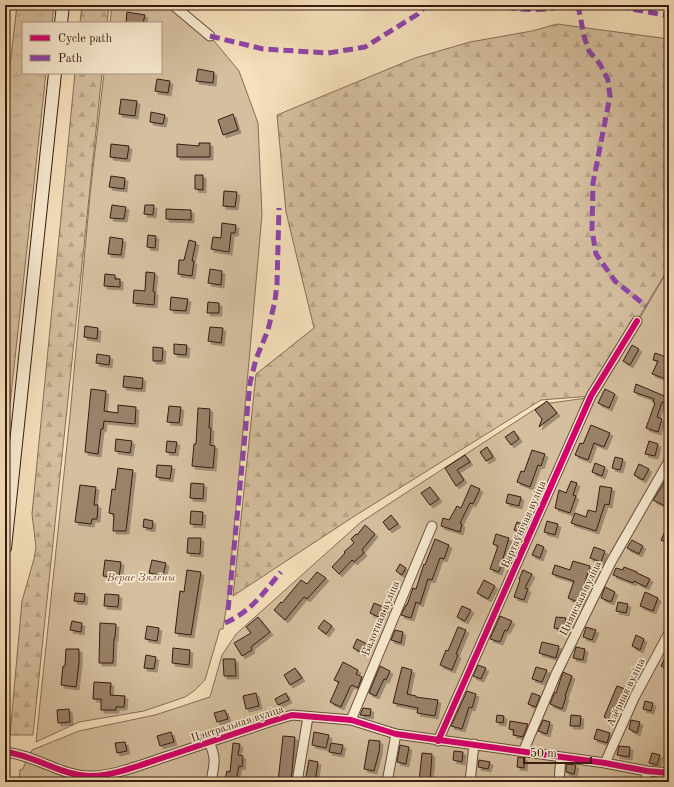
<svg xmlns="http://www.w3.org/2000/svg" width="674" height="787" font-family="'Old Standard TT',serif">
<defs>
<pattern id="grass-tufts" width="24" height="20" patternUnits="userSpaceOnUse"><rect width="24" height="20" fill="#d5bf9f"/><path d="M3 7l-1-3M5 7V3M7 7l1-3M15 17l-1-3M17 17v-4M19 17l1-3" fill="none" stroke="#b7a488"/></pattern>
<pattern id="forest-firs" width="22" height="20" patternUnits="userSpaceOnUse"><rect width="22" height="20" fill="#d5bf9f"/><path d="M5 1l3.5 6h-7zM16 11l3.5 6h-7z" fill="#b7a488"/></pattern>
<filter id="shadow"><feDropShadow dx="3" dy="3" stdDeviation="0" flood-color="#0004"/></filter>
</defs>
<rect width="100%" height="100%" fill="#f6e1bc"/>
<filter id="stains"><feTurbulence type="fractalNoise" baseFrequency=".005" numOctaves="4"/><feColorMatrix values="0 0 0 0 .2 0 0 0 0 .09 0 0 0 0 .02 0 0 0 .5 -.17"/></filter>
<radialGradient id="worn" r=".72"><stop offset=".6" stop-color="#630" stop-opacity="0"/><stop offset="1" stop-color="#630" stop-opacity=".3"/></radialGradient>
<path fill="url(#grass-tufts)" stroke="#866d58" d="M17,5H54L52,23H23V73H46L5,450V109Z"/>
<path fill="url(#forest-firs)" stroke="#866d58" d="M82,5H109L107,23H80Z
M557,24L669,39V267L592,396L541,400L353,517L233,596L256,374L314,328L286,212L277,115L415,58L470,42L532,31Z
M75,73H102L33,735H10L22,601L34,559L36,547L32,514Z"/>
<path fill="#d5bf9f" stroke="#866d58" d="M112,5H173L210,36L239,71L258,123L262,215L228,597L223,629H220L205,680L194,691L185,697L144,711L79,722L36,742L70,416L90,195L104,73H161V23H110Z
M669,268V782H19L20,770L23,769C25,762 29,757 32,750L79,731L155,715L210,697L222,655L236,634L361,522L543,404L594,397Z"/>
<path fill="#9a826a" stroke="#361b11" filter="url(#shadow)" d="M127,12L145,15L143,23H126Z
M198,69L214,72L213,83L196,81Z
M157,79L170,81L168,93L155,91Z
M121,99L137,101L135,116L119,114Z
M151,112L165,115L163,124L150,122Z
M233,114L238,130L223,135L218,120Z
M199,143H210V157H177V144L199,146Z
M111,144L129,146L127,159L110,157Z
M195,175H203V190L195,189Z
M111,176L125,178L124,189L109,187Z
M224,191L237,192L235,207L223,206Z
M112,205L126,207L124,219L110,218Z
M145,205H154L153,215L144,214Z
M166,209L191,210V220L166,219Z
M222,223L236,225L235,233H231L229,252L211,249L213,237L221,238Z
M148,235L156,236L155,248L147,247Z
M110,237L123,239L121,255L108,254Z
M189,240L196,242L192,261H194L192,276L178,274L179,260H184Z
M210,269L222,271L221,285L208,283Z
M146,272L155,273L153,291L155,292L154,305L133,303L134,290L145,291Z
M105,274L115,275V279H120V287L104,286Z
M171,297L188,299L186,311L170,310Z
M208,302L219,303V313H207Z
M85,326L98,328L97,339L84,337Z
M210,327L223,328L221,343L208,341Z
M174,344L187,345L186,355L174,354Z
M632,345L639,349L630,365L623,361Z
M153,347L163,348L162,361H153Z
M655,353L669,358V380L652,374L658,361L653,360Z
M97,354L110,356L109,365L96,363Z
M124,376L143,378L142,389L123,387Z
M636,384L669,398L666,404L662,402L657,417L662,419L658,432L646,428L655,403L653,402L654,399L634,392Z
M91,389L106,391L104,411L118,413V405L136,407L135,424L104,421L103,429H101L98,454L85,452Z
M605,389L615,394L609,408L598,403Z
M547,401L557,413L539,427L542,419L535,410Z
M169,406L181,407L179,423L167,422Z
M198,408L210,409L209,428H211L210,445L215,446L213,468L192,466L194,444H196Z
M591,425L610,433L604,447L594,443L588,460L575,455L580,443L583,444Z
M514,431L519,439L511,445L505,437Z
M116,439L132,441L130,453L115,451Z
M167,441L177,442L175,453L166,452Z
M649,441L658,444L655,456L645,454Z
M487,447L493,457L486,461L480,452Z
M532,450L545,454L541,466L538,465L530,487L517,482L521,471L524,472Z
M465,455L470,462L457,470L464,480L456,486L445,468Z
M615,457L623,459L620,470L612,468Z
M595,463L605,467L602,476L592,472Z
M639,464L649,469L643,480L634,475Z
M157,465L172,466L170,479L156,477Z
M118,468L133,470L126,531H113L114,514L109,513L112,489L115,490Z
M669,475V499L665,506L653,500Z
M571,481L577,483L573,495L576,496L570,513L555,508L559,490L566,493Z
M191,483L204,484L203,499L190,498Z
M80,485L96,487L94,505H98L97,519H92L91,524L75,522Z
M471,485L480,489L473,504L470,503L460,523L462,524L460,532L441,526L443,518L449,520L457,506L461,508Z
M600,486L612,488L609,505L605,504L596,531L571,523L575,513L586,517L588,510L596,512Z
M430,487L439,499L430,505L421,493Z
M508,494L521,497L519,506L506,503Z
M191,511L203,512L202,525L190,524Z
M391,515L398,524L389,530L383,522Z
M144,519L153,521L152,529L143,527Z
M547,521L558,524L555,535L544,532Z
M517,522L527,526L523,534L514,530Z
M669,523V544L661,540Z
M365,525L375,534L362,550L364,553L354,562L352,560L339,574L332,567L345,553L344,552L354,543L351,539L356,534L357,535Z
M496,534L509,538L499,572L490,569L498,546L493,544Z
M188,538H201L200,554L187,553Z
M435,539L449,545L444,559L440,558L432,580L428,579L420,604L416,602L411,618L401,615L406,605H407L413,588L416,589L424,564L425,565Z
M632,540L643,546L639,554L627,548Z
M537,544L544,547L540,558L532,555Z
M594,547L605,551L601,562L590,558Z
M105,560L121,562L119,578L103,576Z
M152,560L166,563L163,576L149,573Z
M573,561L590,566L582,592L584,593L580,603L568,598L574,581L552,574L555,565L570,570Z
M400,564L406,568L402,575L396,571Z
M624,567L637,572V573L650,579L646,587L634,581L633,583L613,575L616,568L623,570Z
M187,570L201,572L191,635L175,633L180,591L184,592Z
M523,570L532,574L525,588L528,589L524,600L514,597L520,580L519,579Z
M317,572L326,578L307,599L304,597L285,620L274,610L281,602L282,603L301,580L307,584Z
M484,580L495,586L488,599L477,593Z
M605,587L615,592L611,602L601,598Z
M645,592L658,598L653,611L640,606Z
M75,593L85,594L84,602L74,601Z
M105,594L119,595L118,607L104,606Z
M618,602L628,604L626,613L616,611Z
M374,603L386,608L381,618L370,613Z
M462,606L471,610L465,621L457,617Z
M500,616L512,621L507,631L505,630L500,642L490,639Z
M258,617L270,632L251,647L252,650L242,656L234,643L251,633L246,627Z
M556,617L566,618L564,630L554,628Z
M324,620L332,626L326,634L318,628Z
M72,621L82,623L81,632L70,630Z
M100,623L116,624L115,638H114L113,663H99Z
M147,626L159,628L157,641L145,639Z
M458,627L466,630L456,654L458,655L452,670L440,665L446,650L448,651Z
M586,627L596,630L592,640L583,637Z
M395,630L403,632L401,643L391,640Z
M636,635L644,639L640,650L632,646Z
M357,639L367,644L363,653L353,648Z
M542,642L559,646L556,658L539,653Z
M576,647L585,649L583,660L573,658Z
M173,648L190,650L189,665L172,663Z
M66,649H79V663L76,687L61,685L63,666H65Z
M669,649V670L661,666Z
M146,655L156,657L154,669L144,668Z
M223,659H235L236,676H224Z
M343,662L358,670L356,674L362,677L358,688L352,685L350,687L341,707L330,702L339,682L334,680Z
M478,665L486,668L481,679L473,676Z
M380,666L390,671L386,680L384,679L376,696L369,693Z
M402,667L412,670L407,694L416,696V697L438,700L435,716L417,713L418,708L393,703Z
M536,667L547,670L542,682L532,679Z
M295,668L302,678L290,685L284,675Z
M563,672L572,676L565,696L566,697L562,709L550,704L555,692L556,693Z
M94,682L111,683L110,695L125,696L124,707H116V710H101V699H93Z
M617,686L628,690L624,700L622,699L612,721L604,717Z
M467,691L476,694L472,708L469,707L462,729L451,726Z
M256,693L259,706L246,709L243,696Z
M286,693L289,700L278,705L275,699Z
M532,693L540,696L536,707L528,704Z
M645,701L653,703L651,711L643,709Z
M363,708L371,709L370,716L360,715Z
M69,709L70,722L58,723L57,710Z
M225,710L228,719L217,722L214,713Z
M497,715L504,716L503,723L496,722Z
M571,715L581,716L580,726H570Z
M543,720L550,722L547,734L538,731Z
M631,720L640,722L637,733L629,729Z
M510,721L528,724L523,737L513,735L514,730L509,729Z
M597,729L610,733L607,743L594,739Z
M171,732L174,742L160,746L157,736Z
M314,732L329,735L326,748L312,745Z
M283,736L295,737L291,782H278Z
M369,740L380,741L379,752L374,771L364,769Z
M125,742L127,751L117,753L115,743Z
M233,743L240,744L238,755L243,756L242,767L239,766L236,781L225,780L227,771L230,772Z
M331,743L343,745L341,754L329,752Z
M400,745L409,747L406,764L397,762Z
M619,746L630,747L629,757L617,755Z
M454,751L463,752L462,762L453,760Z
M422,753L432,754L430,782H419Z
M652,753L660,755L657,765L649,763Z
M518,757L525,758L524,768L517,767Z
M309,760L318,762L315,782H305Z
M479,760L490,762L488,769L478,767Z
M566,764L576,765L574,774L566,772Z"/>
<g fill="none" stroke-linecap="round" stroke-linejoin="round">
<g stroke="#664c3c" stroke-width="11">
<path id="minor" d="M173,5L210,36
M351,720L432,526
M438,741L591,396L637,321
M209,742C217,759 214,764 211,782
M5,752C35,755 59,775 89,776C112,777 146,763 168,756C203,744 237,733 272,721L292,715L351,720L396,734L605,763L647,771L669,773
M523,752L556,674L611,562L669,461
M605,763L635,696L669,633
M297,782L308,717
M387,782L396,734
M470,782L474,744
M559,782L561,757
M646,782L647,771"/>
</g>
<g stroke="#361b11" stroke-width="14">
<path id="secondary" d="M61,23L63,5
M5,548L55,73"/>
</g>
<use href="#minor" stroke="#f9ecd3" stroke-width="9"/>
<use href="#secondary" stroke="#f9ecd3" stroke-width="12"/>
<path stroke="#8e44ad" stroke-width="5" stroke-dasharray="10 5" stroke-linecap="butt" d="M491,5C516,9 542,13 566,5
M578,5L584,36L589,51L600,64L608,80L610,96L593,183L592,230L596,254L615,281L646,306
M619,5L627,8L669,16
M210,36L263,49L328,53L365,47L418,14L426,5
M228,610L250,383L256,359L268,330L275,301L277,284L279,208
M225,623C252,611 263,593 281,572"/>
<g stroke="#f9ecd3" stroke-width="8">
<path id="cycleway" d="M438,741L591,396L637,321
M5,752C35,755 59,775 89,776C112,777 146,763 168,756C203,744 237,733 272,721L292,715L351,720L396,734L605,763L647,771L669,773"/>
</g>
<use href="#cycleway" stroke="#d6006c" stroke-width="6"/>
</g>
<g text-anchor="middle" stroke-width="3" stroke-linejoin="round" paint-order="stroke">
<g font-size="11" fill="#361b11" stroke="#f9ecd3">
<text transform="translate(523 524) rotate(-66)" y="4">Вартаўнічая вуліца</text>
<text transform="translate(580 598) rotate(-64)" y="4">Цнянская вуліца</text>
<text transform="translate(380 618) rotate(-67)" y="4">Балотная вуліца</text>
<text transform="translate(625 692) rotate(-64)" y="4">Азёрная вуліца</text>
<text transform="translate(237 723) rotate(-18)" y="4">Цэнтральная вуліца</text>
</g>
<g font-size="11" font-style="italic" fill="#664c3c" stroke="#f9ecd3">
<text x="141" y="581">Верас Зялёны</text>
</g>
</g>
<rect width="674" height="787" fill="none" stroke="#f6e1bc" stroke-width="20"/>
<rect x="6" y="6" width="662" height="775" fill="none" stroke="#361b11" stroke-width="2"/>
<rect x="10" y="10" width="654" height="767" fill="none" stroke="#361b11"/>
<rect x="22" y="22" width="140" height="52" fill="#f9ecd3" stroke="#ab9885"/>
<rect x="30" y="35" width="20" height="6" fill="#d6006c" stroke="#ab9885"/>
<text x="58" y="42" font-size="12" fill="#361b11">Cycle path</text>
<rect x="30" y="55" width="20" height="6" fill="#8e44ad" stroke="#ab9885"/>
<text x="58" y="62" font-size="12" fill="#361b11">Path</text>
<path d="M524 757v6h67v-6" fill="none" stroke="#361b11" stroke-width="2"/>
<text x="530" y="757" font-size="12" fill="#361b11" stroke="#f9ecd3" stroke-width="3" paint-order="stroke">50 m</text>
<rect width="100%" height="100%" filter="url(#stains)"/>
<rect width="100%" height="100%" fill="url(#worn)"/>
</svg>
